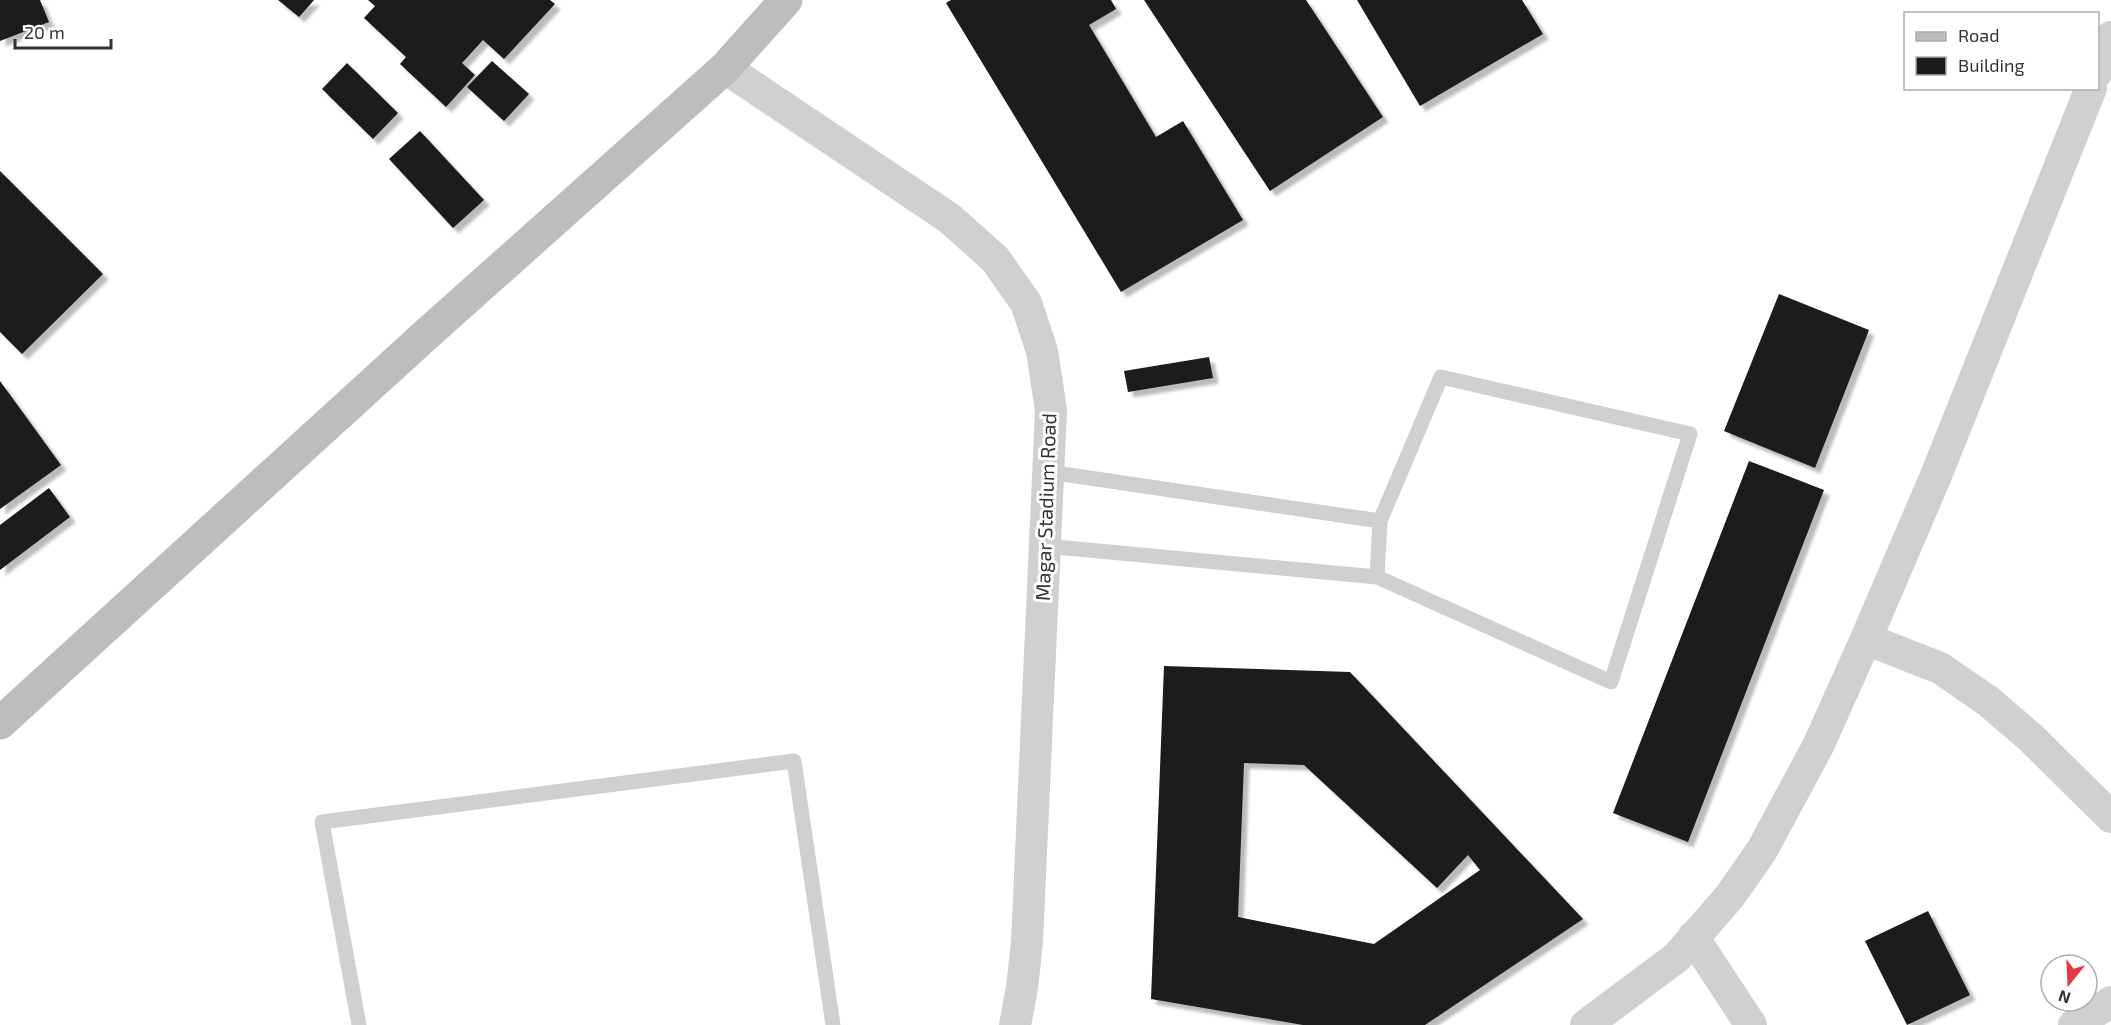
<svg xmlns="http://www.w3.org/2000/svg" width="2111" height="1025" font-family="'Exo 2',sans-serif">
<defs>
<filter id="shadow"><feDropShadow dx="5.5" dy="5.5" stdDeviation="1.5" flood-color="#0004"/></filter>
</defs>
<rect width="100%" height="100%" fill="#fff"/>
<path fill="#1a1a1a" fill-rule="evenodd" filter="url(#shadow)" d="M0,0H40L49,22L0,41Z
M278,0H314L299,17Z
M368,0H550L555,4L504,59L483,40L462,63L475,75L446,107L400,64L406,57L364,18L375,6Z
M951,0H1111L1116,9L1089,25L1156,137L1183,121L1243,220L1121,292L946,3Z
M1144,0H1306L1383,117L1270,191Z
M1357,0H1522L1543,34L1420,106Z
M492,61L529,94L504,121L467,87Z
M347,63L398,113L373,139L322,89Z
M420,131L484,200L453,228L389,159Z
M0,171L103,274L22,354L0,332Z
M1779,294L1869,330L1815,468L1724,431Z
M1209,357L1213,378L1128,392L1124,371Z
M0,381L61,465L0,509Z
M1749,461L1824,490L1688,842L1613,813Z
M49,488L70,517L0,570V525Z
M1164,666L1350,672L1583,919L1425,1025H1303L1151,999ZM1244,763L1304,765L1437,888L1468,855L1480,870L1374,944L1238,917Z
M1928,911L1970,995L1907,1025L1865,941Z"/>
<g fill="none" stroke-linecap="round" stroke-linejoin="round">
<path stroke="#d0d0d0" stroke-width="15" d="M1045,546L1377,577L1611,682L1690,434L1441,377L1380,521L1049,472
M1377,577L1380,521
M359,1025L322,822L794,761L833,1025"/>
<path stroke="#d0d0d0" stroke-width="32" d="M725,68L949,218L995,259L1026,303L1042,351L1051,410L1027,942L1022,988L1015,1025
M2098,71L2111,37
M1866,639L1940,668L1988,701L2030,737L2111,817
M1693,937L1751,1025
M1586,1025L1677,957L1730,896L1762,850L1818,746L1866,639L1935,478L2091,88
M2074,1025L2111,1002"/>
<path stroke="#bdbdbd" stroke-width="33" d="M0,723L429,332L725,68L786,0"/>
</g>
<g text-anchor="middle" stroke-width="6" stroke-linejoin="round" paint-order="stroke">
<g font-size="20" fill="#333" stroke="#fff">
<text transform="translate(1046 507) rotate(-88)" y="7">Magar Stadium Road</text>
</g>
</g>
<rect x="1904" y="12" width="195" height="78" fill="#ffffff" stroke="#adadad" stroke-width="1.5"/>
<rect x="1916" y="32" width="30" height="9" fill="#bdbdbd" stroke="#adadad" stroke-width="1.5"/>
<text x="1958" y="42" font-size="18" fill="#333333">Road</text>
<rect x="1916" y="57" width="30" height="18" fill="#1a1a1a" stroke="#adadad" stroke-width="1.5"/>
<text x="1958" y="72" font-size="18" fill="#333333">Building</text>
<g transform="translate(2069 983) rotate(198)"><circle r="28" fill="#ffffff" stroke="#adadad" stroke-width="1.5"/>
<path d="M0-4.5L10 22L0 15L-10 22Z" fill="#e63946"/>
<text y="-9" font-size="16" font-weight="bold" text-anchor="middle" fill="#333333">N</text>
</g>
<path d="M15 39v9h96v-9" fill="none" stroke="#333333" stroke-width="3"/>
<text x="24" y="39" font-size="18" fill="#333333" stroke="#ffffff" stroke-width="4.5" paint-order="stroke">20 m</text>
</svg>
